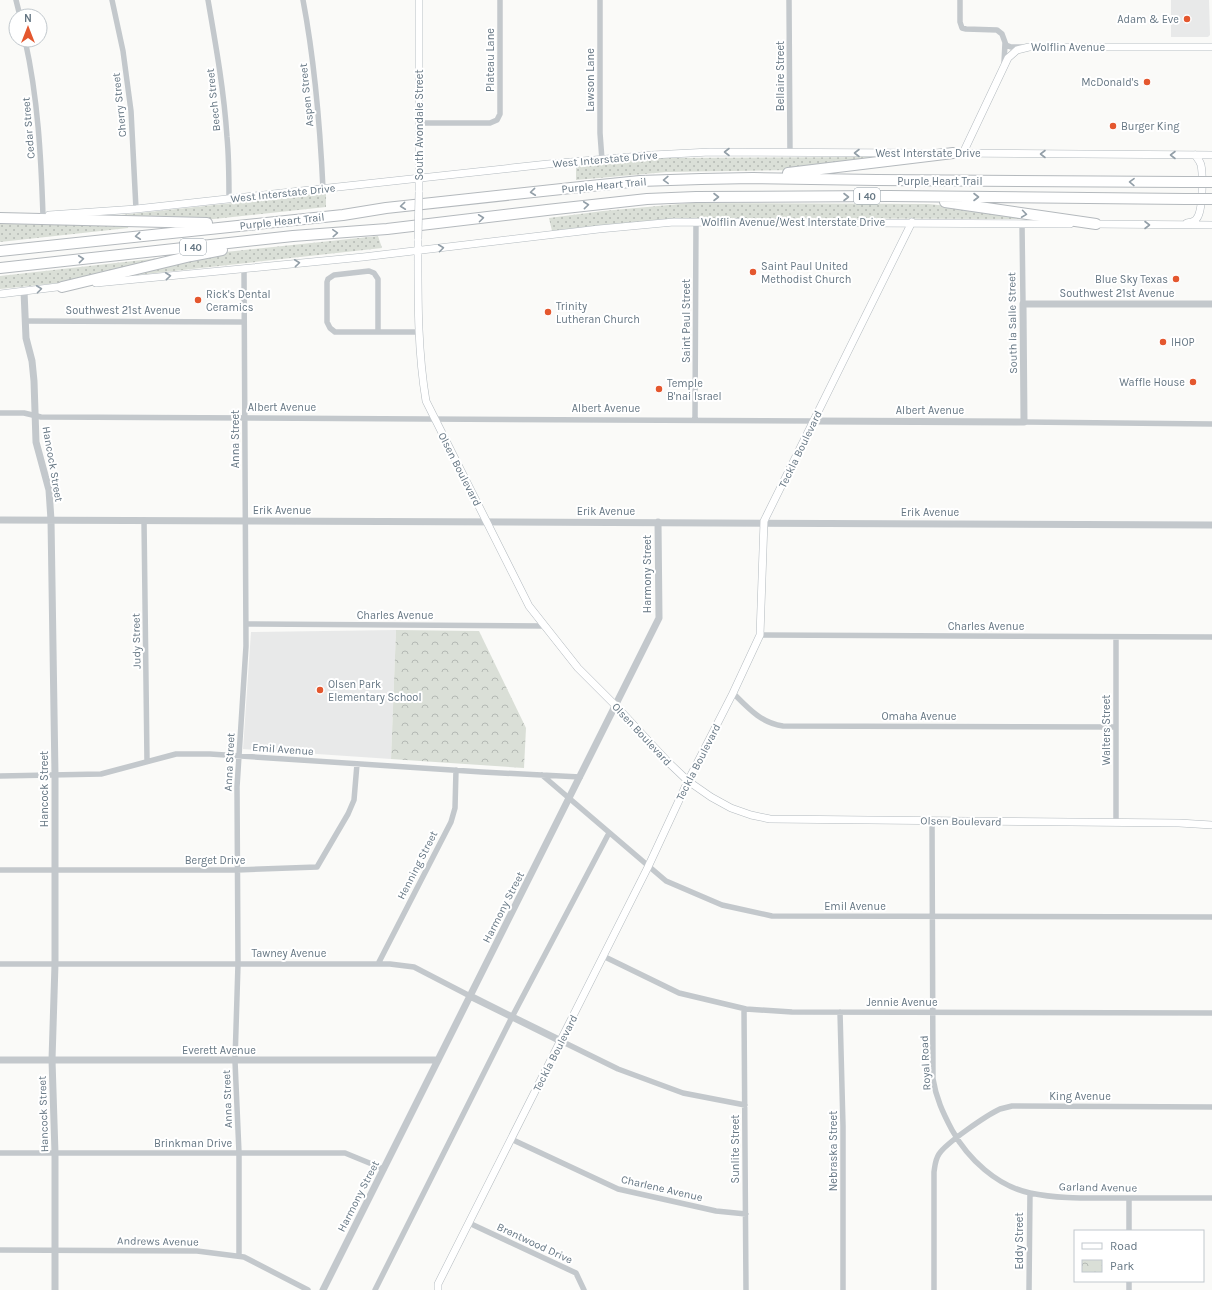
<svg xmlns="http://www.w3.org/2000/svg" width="1212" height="1290" font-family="Karla,sans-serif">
<defs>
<pattern id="grass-dots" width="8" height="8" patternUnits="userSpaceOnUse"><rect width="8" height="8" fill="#dadfd7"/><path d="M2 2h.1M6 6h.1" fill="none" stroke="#b4b9b4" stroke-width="1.8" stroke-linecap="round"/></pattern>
<pattern id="park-crowns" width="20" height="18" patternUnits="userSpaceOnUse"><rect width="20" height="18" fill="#dadfd7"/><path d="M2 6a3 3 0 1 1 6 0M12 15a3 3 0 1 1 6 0" fill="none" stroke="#b4b9b4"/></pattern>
</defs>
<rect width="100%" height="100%" fill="#fafaf8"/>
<path fill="#e8e9e9" d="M1171,0H1209L1210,35L1208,37H1171Z
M396,630L391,759L243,749L251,632Z"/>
<path fill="url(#grass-dots)" d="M882,157V160L791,170L667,172L576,180V166L657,158Z
M326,193V207L195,221L102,217Z
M691,203L928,204L980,209L1032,219L701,218L552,231L549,218L603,211Z
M0,222L129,225L128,228L0,242Z
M378,236L382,248L128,276L127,273L216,253Z
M160,258V261L68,282L0,289V276Z"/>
<path fill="url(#park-crowns)" d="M396,630L479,631L526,728L524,768L391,759Z"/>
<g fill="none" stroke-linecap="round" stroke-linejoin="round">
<g stroke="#b3babf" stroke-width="8">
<path id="secondary" d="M948,153L1212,155
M963,153L1008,58L1017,50L1029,47H1212
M419,192V0
M49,215L136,209L548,164L652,155L710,152L920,153
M1187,223C1191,222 1195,222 1197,218C1203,210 1203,175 1201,165C1200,161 1197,158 1195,155
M1092,224L1212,225
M418,239C418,293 417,347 426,401L529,606L578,668L615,705L667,761L688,781L711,797L731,808L751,815L770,819L1179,823L1212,825
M96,283L363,257L599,229L674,222L1070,224
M0,294L65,286
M438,1290V1284L648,867L688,781L733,693L760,635L764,521L912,222"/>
</g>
<g stroke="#b4b9bd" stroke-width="12">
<path id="motorway" d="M788,173L953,153
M945,202L1096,224
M0,218L207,223
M0,251L343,215L386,208L571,188L640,181L701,179L753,178L877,180L1185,182
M0,268L293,236L387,229L547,210L647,199L696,197L888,196L1186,199
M62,287L191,256L222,250"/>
</g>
<path stroke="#c3c8cc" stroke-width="5.5" d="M16,0L20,16
M112,0L123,51L131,111L136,209
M208,0C216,46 224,91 227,137C229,158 229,179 229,199
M303,0C315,63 320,125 323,189
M600,0V133L602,160
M789,0L790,152
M960,0V22L962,28L966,29L997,30L1002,34L1006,45L1011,47H1021
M25,40C38,98 41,156 43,216
M1004,63L1005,43
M418,123H490L497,120L500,114V0
M1022,224L1023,304
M25,321L244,322
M378,332V279L374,273L369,271L334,275L328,279L327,282V322L330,328L335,332H418
M0,413H24L41,417L814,421
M695,420L696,221
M1024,422L1212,424
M144,520L147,761
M246,624L545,626
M760,635L1212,637
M1116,637V823
M733,693C748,708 761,723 783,726L1116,727
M542,775L666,881L722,905L772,916L1212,917
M0,776L101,774L176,754H210L482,772L580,777
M932,821L933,1079C936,1098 943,1113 952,1130C968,1159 997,1186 1030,1193C1058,1199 1087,1198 1115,1198C1147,1198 1180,1198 1212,1198
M0,870H237L317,867L348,814L354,800L357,764
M603,956L679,993L746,1009L792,1012L1212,1013
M0,964H390L414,967L470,996
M378,964L451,822L455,808L456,770
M744,1009L746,1290
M840,1012L843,1126V1290
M561,1041L618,1069L683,1093L745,1105
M511,1139L618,1189L716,1211L746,1214
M0,1153H345L384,1169
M1129,1198V1231
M469,1223L576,1273L584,1290
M0,1250L197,1251L244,1257L308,1290
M239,1256V1153L235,1061L238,964L237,787L246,646L244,268
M1129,1281V1290
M375,1290L512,1017L609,833
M934,1290V1172C935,1166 935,1160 939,1154C946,1143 987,1115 1000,1109C1004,1108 1008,1107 1012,1106L1212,1107
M1029,1290L1030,1193"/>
<path stroke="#c3c8cc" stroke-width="7" d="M24,291L26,338L32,361L34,381L36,442L49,490L51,520L55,775V964L52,1060L55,1153V1290
M814,421L1024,422L1023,304H1212
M0,520L1212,525
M470,996L561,1041
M0,1060H438
M323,1290L659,618L658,522"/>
<use href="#secondary" stroke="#fff" stroke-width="7"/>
<use href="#motorway" stroke="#fff" stroke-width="10"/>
<g stroke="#b3babf" stroke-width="8" stroke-linecap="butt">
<path id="secondary-bridge" d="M418,239L419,192"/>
</g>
<g stroke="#b4b9bd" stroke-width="12" stroke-linecap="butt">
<path id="motorway-bridge" d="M1185,182H1212
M1186,199H1212"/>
</g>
<use href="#secondary-bridge" stroke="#fff" stroke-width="7"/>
<use href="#motorway-bridge" stroke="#fff" stroke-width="10"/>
</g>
<defs><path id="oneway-chevron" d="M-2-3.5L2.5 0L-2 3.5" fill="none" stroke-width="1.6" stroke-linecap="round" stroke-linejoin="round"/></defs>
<g stroke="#939fa8">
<use href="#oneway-chevron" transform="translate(727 152) rotate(-180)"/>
<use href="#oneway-chevron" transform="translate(857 153) rotate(-180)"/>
<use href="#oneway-chevron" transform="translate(1043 154) rotate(180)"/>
<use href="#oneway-chevron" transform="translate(1173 155) rotate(-180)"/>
<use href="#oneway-chevron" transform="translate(666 180) rotate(178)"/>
<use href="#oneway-chevron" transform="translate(1132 182) rotate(-179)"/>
<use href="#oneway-chevron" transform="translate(533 192) rotate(174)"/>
<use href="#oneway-chevron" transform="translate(716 197)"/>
<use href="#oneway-chevron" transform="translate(846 197)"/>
<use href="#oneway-chevron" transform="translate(976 197)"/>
<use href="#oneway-chevron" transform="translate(586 205) rotate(-6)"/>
<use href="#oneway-chevron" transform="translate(403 206) rotate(174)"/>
<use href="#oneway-chevron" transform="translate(1024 214) rotate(8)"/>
<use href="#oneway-chevron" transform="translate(481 218) rotate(-7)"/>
<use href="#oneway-chevron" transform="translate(1147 225)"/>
<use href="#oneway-chevron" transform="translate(335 233) rotate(-4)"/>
<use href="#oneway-chevron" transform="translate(138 236) rotate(174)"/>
<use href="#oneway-chevron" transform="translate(441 248) rotate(-7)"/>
<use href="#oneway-chevron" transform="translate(81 259) rotate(-6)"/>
<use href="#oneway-chevron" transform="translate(297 263) rotate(-6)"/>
<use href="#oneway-chevron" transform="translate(168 276) rotate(-6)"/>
<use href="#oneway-chevron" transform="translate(39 289) rotate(-7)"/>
</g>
<g fill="#e4572e" stroke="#fff" stroke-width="1.5">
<circle cx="1187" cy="19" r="4"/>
<circle cx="1147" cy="82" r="4"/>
<circle cx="1113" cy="126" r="4"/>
<circle cx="753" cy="272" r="4"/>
<circle cx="1176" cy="279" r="4"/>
<circle cx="198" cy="300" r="4"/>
<circle cx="548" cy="312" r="4"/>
<circle cx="1163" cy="342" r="4"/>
<circle cx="1193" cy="382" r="4"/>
<circle cx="659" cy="389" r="4"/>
<circle cx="320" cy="690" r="4"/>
</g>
<g text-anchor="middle" stroke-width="4" stroke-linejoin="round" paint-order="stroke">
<g fill="#fff" stroke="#939fa8" stroke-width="1">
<rect x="854" y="188" width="26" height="16" rx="3"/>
<rect x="180" y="239" width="26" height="16" rx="3"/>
</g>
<g font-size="10" font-weight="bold" fill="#657683">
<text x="867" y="200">I 40</text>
<text x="193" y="251">I 40</text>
</g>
<g font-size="11" fill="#657683" stroke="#fff" text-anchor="start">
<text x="1179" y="23" text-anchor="end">Adam &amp; Eve</text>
<text x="1139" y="86" text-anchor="end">McDonald's</text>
<text x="1121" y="130">Burger King</text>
<text x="761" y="270">Saint Paul United<tspan x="761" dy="13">Methodist Church</tspan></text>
<text x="1168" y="283" text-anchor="end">Blue Sky Texas</text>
<text x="206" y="298">Rick's Dental<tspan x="206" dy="13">Ceramics</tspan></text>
<text x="556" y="310">Trinity<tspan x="556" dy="13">Lutheran Church</tspan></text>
<text x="1171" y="346">IHOP</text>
<text x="1185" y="386" text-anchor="end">Waffle House</text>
<text x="667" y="387">Temple<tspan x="667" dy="13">B'nai Israel</tspan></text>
<text x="328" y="688">Olsen Park<tspan x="328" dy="13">Elementary School</tspan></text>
</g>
<g font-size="11" fill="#657683" stroke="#fff">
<text x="1068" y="51">Wolflin Avenue</text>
<text transform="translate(490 60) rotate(-90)" y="4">Plateau Lane</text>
<text transform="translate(780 76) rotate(-90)" y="4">Bellaire Street</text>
<text transform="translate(590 80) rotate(-90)" y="4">Lawson Lane</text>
<text transform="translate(306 95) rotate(-96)" y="4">Aspen Street</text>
<text transform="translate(213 100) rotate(-96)" y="4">Beech Street</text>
<text transform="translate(119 105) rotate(-96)" y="4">Cherry Street</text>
<text transform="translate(419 125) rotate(-90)" y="4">South Avondale Street</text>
<text transform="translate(28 128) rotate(-95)" y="4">Cedar Street</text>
<text x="928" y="157">West Interstate Drive</text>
<text transform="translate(605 159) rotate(-5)" y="4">West Interstate Drive</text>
<text x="940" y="185">Purple Heart Trail</text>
<text transform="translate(604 185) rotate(-5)" y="4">Purple Heart Trail</text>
<text transform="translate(283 193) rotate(-6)" y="4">West Interstate Drive</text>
<text transform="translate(282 221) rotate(-6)" y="4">Purple Heart Trail</text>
<text x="793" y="226">Wolflin Avenue/West Interstate Drive</text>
<text x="1117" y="297">Southwest 21st Avenue</text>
<text x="123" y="314">Southwest 21st Avenue</text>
<text transform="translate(686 321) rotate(-90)" y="4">Saint Paul Street</text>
<text transform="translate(1012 323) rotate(-91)" y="4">South la Salle Street</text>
<text x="282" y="411">Albert Avenue</text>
<text x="606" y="412">Albert Avenue</text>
<text x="930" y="414">Albert Avenue</text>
<text transform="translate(235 439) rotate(-90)" y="4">Anna Street</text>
<text transform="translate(800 449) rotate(-64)" y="4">Teckla Boulevard</text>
<text transform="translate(53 464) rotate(80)" y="4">Hancock Street</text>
<text transform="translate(460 469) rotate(63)" y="4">Olsen Boulevard</text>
<text x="282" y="514">Erik Avenue</text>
<text x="606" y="515">Erik Avenue</text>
<text x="930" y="516">Erik Avenue</text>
<text transform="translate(647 574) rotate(-90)" y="4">Harmony Street</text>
<text x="395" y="619">Charles Avenue</text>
<text x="986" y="630">Charles Avenue</text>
<text transform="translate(136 641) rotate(-91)" y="4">Judy Street</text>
<text x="919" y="720">Omaha Avenue</text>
<text transform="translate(1106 730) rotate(-90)" y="4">Walters Street</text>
<text transform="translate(642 734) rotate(47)" y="4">Olsen Boulevard</text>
<text transform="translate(283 749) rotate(4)" y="4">Emil Avenue</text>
<text transform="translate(229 762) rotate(-87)" y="4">Anna Street</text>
<text transform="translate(698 762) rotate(-63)" y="4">Teckla Boulevard</text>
<text transform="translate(44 789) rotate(-90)" y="4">Hancock Street</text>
<text transform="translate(961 821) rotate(1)" y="4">Olsen Boulevard</text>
<text x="215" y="864">Berget Drive</text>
<text transform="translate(417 865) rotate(-63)" y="4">Henning Street</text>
<text x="855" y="910">Emil Avenue</text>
<text transform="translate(503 907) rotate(-63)" y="4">Harmony Street</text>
<text x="289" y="957">Tawney Avenue</text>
<text x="902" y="1006">Jennie Avenue</text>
<text x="219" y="1054">Everett Avenue</text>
<text transform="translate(555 1053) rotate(-63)" y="4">Teckla Boulevard</text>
<text transform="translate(925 1063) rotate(-93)" y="4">Royal Road</text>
<text x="1080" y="1100">King Avenue</text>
<text transform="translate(227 1099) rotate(-92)" y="4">Anna Street</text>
<text transform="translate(43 1114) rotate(-92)" y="4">Hancock Street</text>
<text x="193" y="1147">Brinkman Drive</text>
<text transform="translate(735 1149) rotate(-90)" y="4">Sunlite Street</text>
<text transform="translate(833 1151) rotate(-90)" y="4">Nebraska Street</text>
<text transform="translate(1098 1187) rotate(1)" y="4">Garland Avenue</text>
<text transform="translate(662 1188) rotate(13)" y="4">Charlene Avenue</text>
<text transform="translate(358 1196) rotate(-63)" y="4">Harmony Street</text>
<text transform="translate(158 1241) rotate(1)" y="4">Andrews Avenue</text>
<text transform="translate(1019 1241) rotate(-90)" y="4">Eddy Street</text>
<text transform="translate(535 1243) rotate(25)" y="4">Brentwood Drive</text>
</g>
</g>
<rect x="1074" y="1230" width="130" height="52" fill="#ffffff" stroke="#c1c8cd"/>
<rect x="1082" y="1243" width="20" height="6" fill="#ffffff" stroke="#c1c8cd"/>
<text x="1110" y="1250" font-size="12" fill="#657683">Road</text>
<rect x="1082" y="1260" width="20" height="12" fill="url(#park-crowns)" stroke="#c1c8cd"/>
<text x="1110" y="1270" font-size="12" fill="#657683">Park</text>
<g transform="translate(28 28)"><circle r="19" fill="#ffffff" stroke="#c1c8cd"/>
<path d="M0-3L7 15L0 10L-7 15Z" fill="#e4572e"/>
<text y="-6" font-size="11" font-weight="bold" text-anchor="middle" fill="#657683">N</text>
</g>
</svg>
